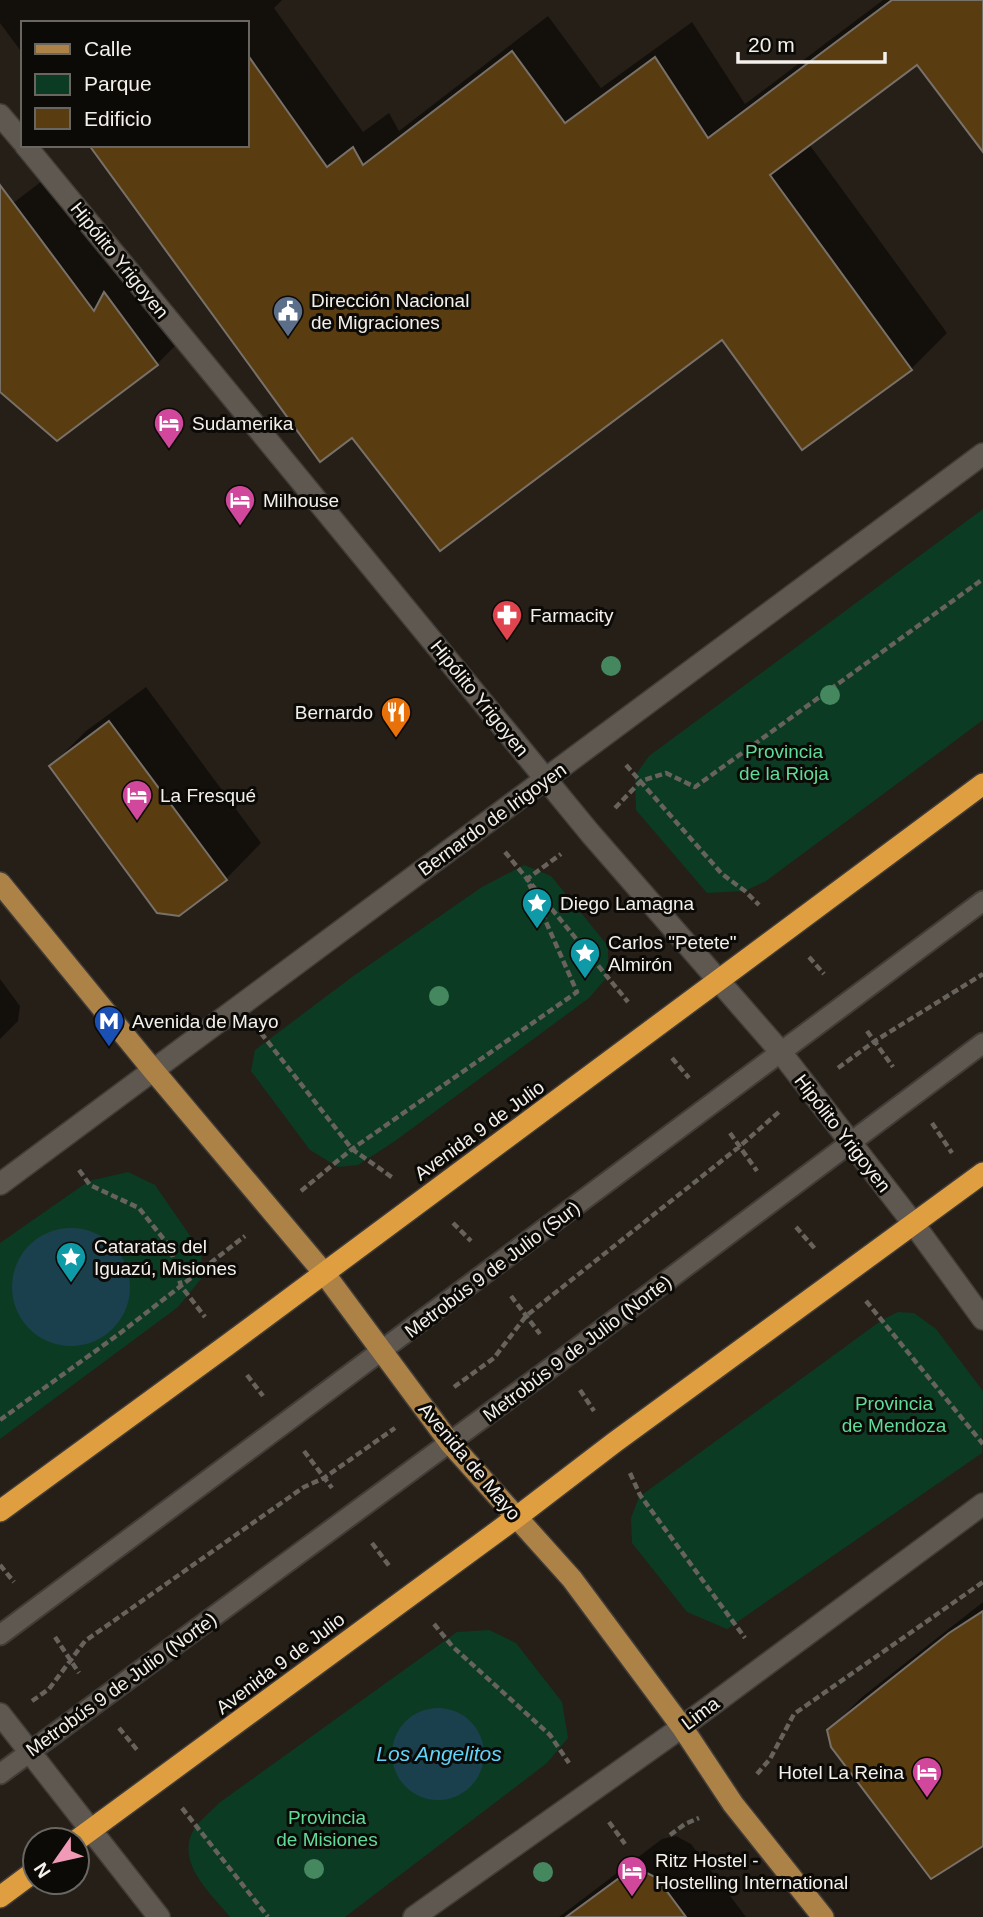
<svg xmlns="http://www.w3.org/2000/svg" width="983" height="1917" font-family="Arial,sans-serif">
<rect width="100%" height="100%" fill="#251f18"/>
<path fill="#0c3b23" d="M983,509V720L766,881L745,891L707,893L636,810L635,776L649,756Z
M524,865L551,876L608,946V976L589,998L395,1141L358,1165L338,1167L310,1150L251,1071L255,1050L352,977L482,887Z
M128,1172L155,1185L202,1253L201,1279L178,1307L0,1439V1243L89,1181Z
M898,1312L914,1313L936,1329L983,1391L982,1453L727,1629L687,1612L632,1543L631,1518L639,1497L882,1320Z
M489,1630L516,1643L562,1702L568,1738L547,1763L345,1917H230C211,1893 176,1864 193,1831C198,1821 211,1812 219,1803L457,1632Z"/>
<path fill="#1b404d" d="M12 1287a59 59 0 1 1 118 0a59 59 0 1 1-118 0Z
M392 1754a46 46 0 1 1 92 0a46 46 0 1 1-92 0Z"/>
<path fill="#0007" d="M0,0H282L274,8L363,132L389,113L399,131L548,16L601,88L692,22L745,104L883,0H983V151L918,63L809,144L947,333L911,369L802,448L722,338L247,145V23H23V54L0,23Z
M46,178L120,278L134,264L186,335L157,364L0,390V213Z
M146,687L261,843L226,879L51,766L86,731Z
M0,979L20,1006L18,1021L0,1039Z
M983,1602V1844L829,1730L862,1697Z
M676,1836L691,1844L746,1917H559L662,1839Z"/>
<path fill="#5a3c11" stroke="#787169" stroke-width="2" d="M892,0H983V152L917,65L770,175L912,370L802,450L722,340L440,551L352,438L320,462L89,145H247V54L327,167L353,147L363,165L512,51L565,123L655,57L708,138Z
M0,185L94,311L104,292L158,365L57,441L0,392Z
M109,721L227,880L179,916L157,913L49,766Z
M983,1611V1846L931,1879L831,1747L827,1730L949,1633Z
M641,1870L657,1878L686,1917H566L626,1873Z"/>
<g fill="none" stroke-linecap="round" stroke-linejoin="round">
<g stroke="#413c37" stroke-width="23">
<path id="lane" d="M0,1635C329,1392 654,1143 983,901
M0,1774L560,1361L983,1043"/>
</g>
<g stroke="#413c37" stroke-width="24">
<path id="street" d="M0,115L23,142
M25,145L590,833L779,1050L913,1223L983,1319
M0,1714L159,1917"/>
</g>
<g stroke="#413c37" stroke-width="24">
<path id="secondary" d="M0,1184L983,454
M414,1917L682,1727L983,1504"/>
</g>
<g stroke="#413c37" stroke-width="24">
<path id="primary" d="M0,883L153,1070L324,1273L450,1443L572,1579L682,1727L733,1804L823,1917"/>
</g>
<g stroke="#413c37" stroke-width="24">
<path id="highway" d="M0,1511L226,1346L983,784
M77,1840L517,1517L615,1442L983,1173
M0,1897L35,1871"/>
</g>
<path stroke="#67625b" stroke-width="4.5" stroke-dasharray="7 3.5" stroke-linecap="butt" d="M626,765L722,874L745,891L759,905
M615,808L641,781L666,773L695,787L983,579
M505,852L628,1002
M809,957L824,974
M867,1031L893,1067
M261,1033L352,1149L393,1178
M672,1058L689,1078
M838,1068L875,1041L983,974
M932,1123L952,1153
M730,1133L757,1171
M79,1170L90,1185L139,1208L170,1247L181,1286L205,1317
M301,1191L352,1149L577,992L527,879L561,854
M453,1223L471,1241
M796,1227L816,1250
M511,1296L540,1334
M866,1301L983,1444
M247,1375L263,1396
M454,1387L494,1358L526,1316L739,1147L780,1111
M580,1390L594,1411
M0,1420L119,1334L245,1236
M304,1451L332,1488
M630,1473L640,1495L745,1638
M372,1543L390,1567
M0,1565L14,1582
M434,1624L452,1646L550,1735L569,1763
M55,1637L79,1673
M32,1701L49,1689L85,1641L304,1487L324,1478L395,1428
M119,1728L138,1751
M757,1774L770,1759L794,1714L983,1582
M182,1808L268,1917
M609,1822L625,1844
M670,1835L685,1824L699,1818"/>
<use href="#lane" stroke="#5f5850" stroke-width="19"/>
<use href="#street" stroke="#5f5850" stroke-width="21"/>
<use href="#secondary" stroke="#5f5850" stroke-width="21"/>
<use href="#primary" stroke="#ac8246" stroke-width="21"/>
<use href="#highway" stroke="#df9e40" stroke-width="21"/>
</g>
<g fill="#45875f">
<circle cx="611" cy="666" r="10"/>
<circle cx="830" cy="695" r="10"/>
<circle cx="439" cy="996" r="10"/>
<circle cx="314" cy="1869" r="10"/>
<circle cx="543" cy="1872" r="10"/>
</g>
<defs>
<g id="civic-pin" transform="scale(1.575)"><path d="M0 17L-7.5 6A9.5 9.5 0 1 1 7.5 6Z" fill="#5c6f8a" stroke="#0c0a07"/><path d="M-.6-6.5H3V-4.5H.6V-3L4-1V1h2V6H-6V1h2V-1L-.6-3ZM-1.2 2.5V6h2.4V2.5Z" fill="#fff"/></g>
<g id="hotel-pin" transform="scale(1.575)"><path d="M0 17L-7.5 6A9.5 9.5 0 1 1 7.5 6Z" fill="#d1479c" stroke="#0c0a07"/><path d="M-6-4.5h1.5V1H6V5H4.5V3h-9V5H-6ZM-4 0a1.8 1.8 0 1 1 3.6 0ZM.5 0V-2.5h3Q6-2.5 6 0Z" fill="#fff"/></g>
<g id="pharmacy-pin" transform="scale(1.575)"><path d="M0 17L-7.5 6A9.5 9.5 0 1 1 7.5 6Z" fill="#e0444e" stroke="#0c0a07"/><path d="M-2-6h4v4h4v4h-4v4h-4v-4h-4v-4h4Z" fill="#fff"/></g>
<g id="restaurant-pin" transform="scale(1.575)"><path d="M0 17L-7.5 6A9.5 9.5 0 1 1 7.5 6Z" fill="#e8710a" stroke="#0c0a07"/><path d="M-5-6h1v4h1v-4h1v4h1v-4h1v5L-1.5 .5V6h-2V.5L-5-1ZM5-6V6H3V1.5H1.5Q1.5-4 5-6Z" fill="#fff"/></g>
<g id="sight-pin" transform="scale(1.575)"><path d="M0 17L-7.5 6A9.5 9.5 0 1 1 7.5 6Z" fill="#0f9aa8" stroke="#0c0a07"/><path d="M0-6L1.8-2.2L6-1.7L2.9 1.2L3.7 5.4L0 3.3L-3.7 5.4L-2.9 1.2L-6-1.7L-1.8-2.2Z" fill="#fff"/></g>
<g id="metro-pin" transform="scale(1.575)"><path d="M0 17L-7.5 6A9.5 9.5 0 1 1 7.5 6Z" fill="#1a4fb4" stroke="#0c0a07"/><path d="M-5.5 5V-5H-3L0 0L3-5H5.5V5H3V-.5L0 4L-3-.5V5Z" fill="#fff"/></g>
</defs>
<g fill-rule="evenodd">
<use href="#civic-pin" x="288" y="311"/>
<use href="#hotel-pin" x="169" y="423"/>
<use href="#hotel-pin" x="240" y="500"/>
<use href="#pharmacy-pin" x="507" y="615"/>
<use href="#restaurant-pin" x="396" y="712"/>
<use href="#hotel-pin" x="137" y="795"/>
<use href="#sight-pin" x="537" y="903"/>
<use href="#sight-pin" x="585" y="953"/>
<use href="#metro-pin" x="109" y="1021"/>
<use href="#sight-pin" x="71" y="1257"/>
<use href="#hotel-pin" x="927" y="1772"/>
<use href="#hotel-pin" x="632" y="1871"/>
</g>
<g text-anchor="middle" stroke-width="6" stroke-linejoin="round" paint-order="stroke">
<g font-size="19" fill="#f4f0eb" stroke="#0c0a07">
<text transform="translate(120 260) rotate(51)" y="7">Hipólito Yrigoyen</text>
<text transform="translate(480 698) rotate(51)" y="7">Hipólito Yrigoyen</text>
<text transform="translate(492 819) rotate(-36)" y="7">Bernardo de Irigoyen</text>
<text transform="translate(479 1130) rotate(-36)" y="7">Avenida 9 de Julio</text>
<text transform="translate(843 1133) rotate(52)" y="7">Hipólito Yrigoyen</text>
<text transform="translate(492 1269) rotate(-37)" y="7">Metrobús 9 de Julio (Sur)</text>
<text transform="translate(577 1348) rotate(-37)" y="7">Metrobús 9 de Julio (Norte)</text>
<text transform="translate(470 1461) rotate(50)" y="7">Avenida de Mayo</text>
<text transform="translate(280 1663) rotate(-37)" y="7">Avenida 9 de Julio</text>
<text transform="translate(121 1684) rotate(-36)" y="7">Metrobús 9 de Julio (Norte)</text>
<text transform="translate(700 1713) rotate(-37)" y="7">Lima</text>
</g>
<g font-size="19" fill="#f4f0eb" stroke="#0c0a07" text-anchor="start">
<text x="311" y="307">Dirección Nacional<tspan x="311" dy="22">de Migraciones</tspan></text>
<text x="192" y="430">Sudamerika</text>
<text x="263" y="507">Milhouse</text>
<text x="530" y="622">Farmacity</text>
<text x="373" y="719" text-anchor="end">Bernardo</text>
<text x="160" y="802">La Fresqué</text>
<text x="560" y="910">Diego Lamagna</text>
<text x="608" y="949">Carlos "Petete"<tspan x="608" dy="22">Almirón</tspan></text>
<text x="132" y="1028">Avenida de Mayo</text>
<text x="94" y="1253">Cataratas del<tspan x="94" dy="22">Iguazú, Misiones</tspan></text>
<text x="904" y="1779" text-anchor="end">Hotel La Reina</text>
<text x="655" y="1867">Ritz Hostel -<tspan x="655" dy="22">Hostelling International</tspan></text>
</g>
<g font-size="19" fill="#60dc99" stroke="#0c0a07">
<text x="784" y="758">Provincia<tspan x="784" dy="22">de la Rioja</tspan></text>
<text x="894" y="1410">Provincia<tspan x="894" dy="22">de Mendoza</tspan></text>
<text x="327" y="1824">Provincia<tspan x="327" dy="22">de Misiones</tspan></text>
</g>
<g font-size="21" font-style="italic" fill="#5fd5fc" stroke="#0c0a07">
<text x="439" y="1761">Los Angelitos</text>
</g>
</g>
<rect x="21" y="21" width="228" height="126" fill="#0c0a07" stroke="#696662" stroke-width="2"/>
<rect x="35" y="44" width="35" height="10" fill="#ac8246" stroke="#696662" stroke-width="2"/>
<text x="84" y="56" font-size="21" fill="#f4f0eb">Calle</text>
<rect x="35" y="74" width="35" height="21" fill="#0c3b23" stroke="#696662" stroke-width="2"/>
<text x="84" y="91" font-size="21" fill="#f4f0eb">Parque</text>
<rect x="35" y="108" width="35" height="21" fill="#5a3c11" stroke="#696662" stroke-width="2"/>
<text x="84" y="126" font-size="21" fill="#f4f0eb">Edificio</text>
<g transform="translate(56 1861) rotate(236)"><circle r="33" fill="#0c0a07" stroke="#696662" stroke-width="2"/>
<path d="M0-5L12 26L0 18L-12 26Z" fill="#f09ab7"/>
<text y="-10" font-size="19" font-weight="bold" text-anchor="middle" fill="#f4f0eb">N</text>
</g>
<path d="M738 52v10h147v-10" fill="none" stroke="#f4f0eb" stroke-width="3.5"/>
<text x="748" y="52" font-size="21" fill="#f4f0eb" stroke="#0c0a07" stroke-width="5" paint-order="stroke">20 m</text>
</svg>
